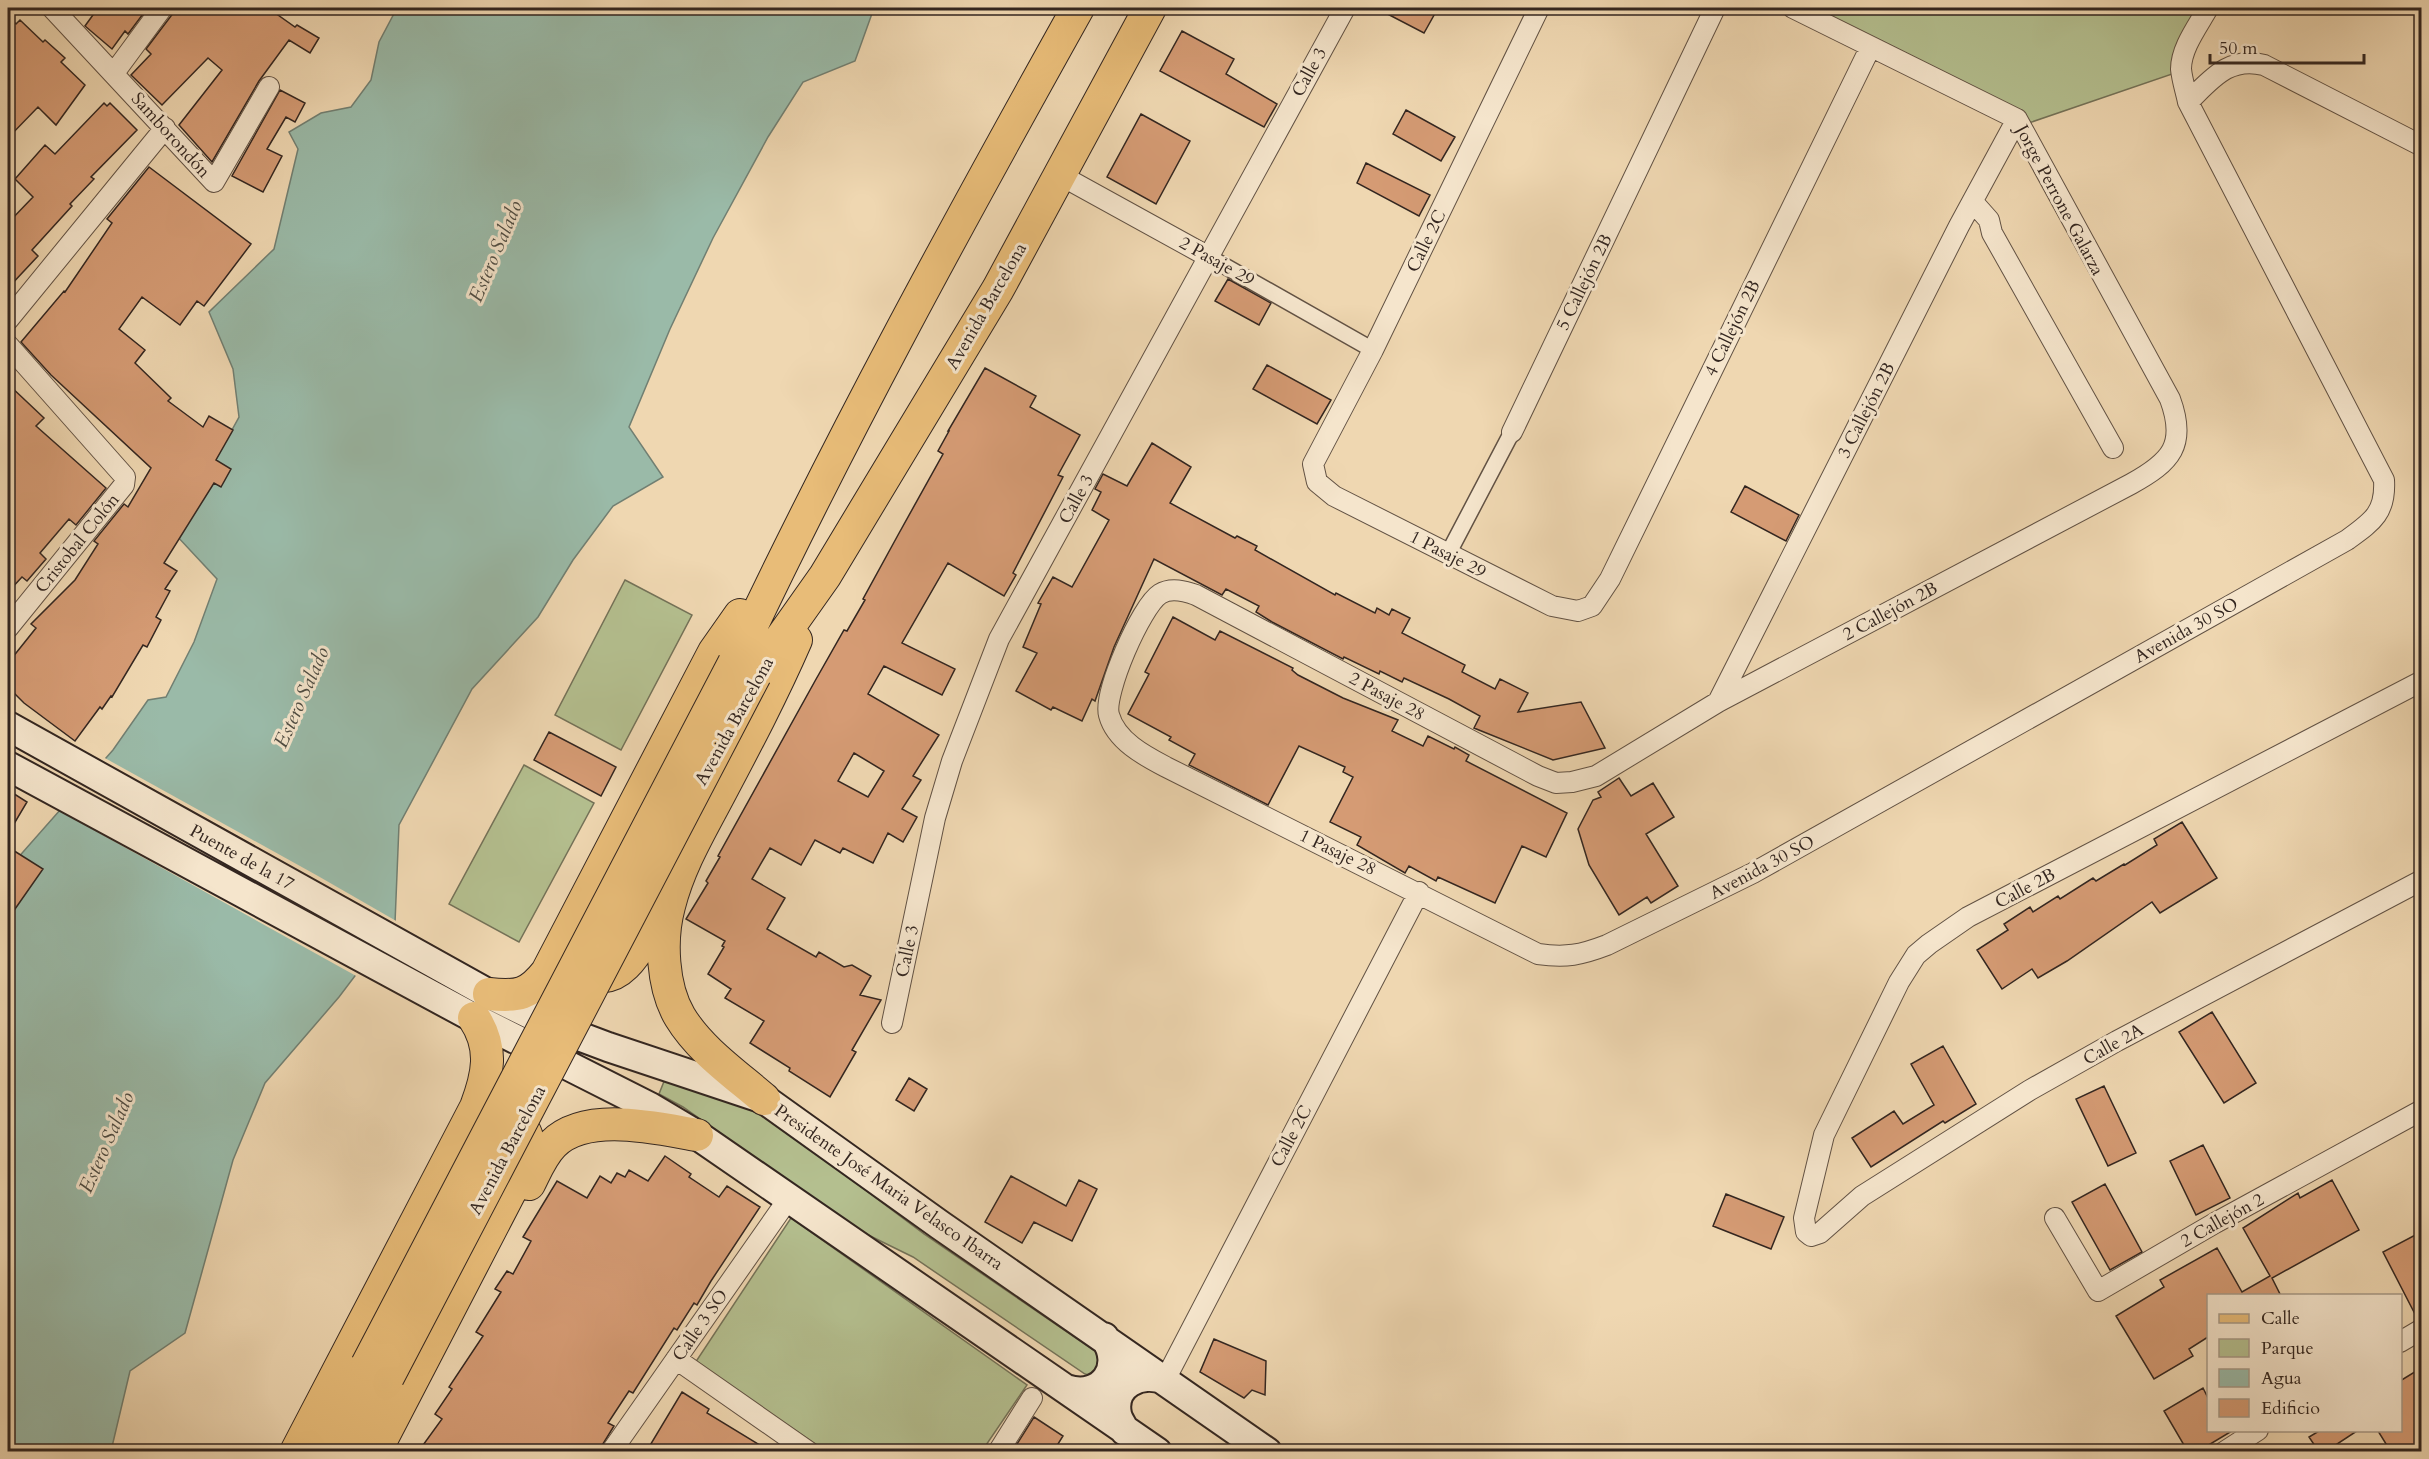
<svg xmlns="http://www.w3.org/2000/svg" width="2429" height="1459" font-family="Cardo,serif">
<rect width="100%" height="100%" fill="#efd7b1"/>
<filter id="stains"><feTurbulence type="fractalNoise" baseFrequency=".00333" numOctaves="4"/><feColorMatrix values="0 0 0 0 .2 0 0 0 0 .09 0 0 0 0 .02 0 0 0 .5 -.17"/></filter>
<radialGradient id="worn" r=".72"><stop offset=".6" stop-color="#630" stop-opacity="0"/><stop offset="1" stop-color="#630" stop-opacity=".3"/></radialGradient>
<path fill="#b4bf8f" stroke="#747258" stroke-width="1.5" d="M1792,8H2208L2181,71L2020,126Z
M625,580L692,615L621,750L555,715Z
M524,765L594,803L519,942L449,904Z
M667,1074L746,1105L773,1121L924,1234L1102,1356L1093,1376L1085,1374L913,1257L856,1229L683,1107L659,1094Z
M791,1218L1027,1385L982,1451H826L695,1363Z"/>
<path fill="#9abaa8" stroke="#717f72" stroke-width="1.5" d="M397,8H874L855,61L803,82L768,137L713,238L670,329L629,427L663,477L613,506L573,560L538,617L472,689L399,825L395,923L339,997L265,1083L233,1160L185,1333L130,1371L111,1451L8,1452V869L113,750L148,700L166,697L194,642L217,579L175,534L239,417L233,369L209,312L274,249L298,149L289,132L321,113L351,107L371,80L379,42Z"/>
<path fill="#efd7b1" d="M103,757L318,876L398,922V924L358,977L56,809Z"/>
<path fill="#d59b74" stroke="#332620" stroke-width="1.5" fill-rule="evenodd" d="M98,8H143L146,10L128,34L125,31L112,49L85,26Z
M177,8H268L295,27L297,25L319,38L310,53L289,40L259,81L212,162L179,125L222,70L208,58L162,105L131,75L151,54L146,49Z
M1376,8H1438L1424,33Z
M8,16L16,24L20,20L43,42L45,40L65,58L61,62L85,85L56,125L38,107L8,138Z
M1182,31L1234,59L1226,74L1277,104L1264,127L1160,71Z
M280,90L305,103L295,122L286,117L267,149L282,156L263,192L232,176Z
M104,103L107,106L110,103L137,130L91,177L94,179L70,204L72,206L32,250L38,256L8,288V223L33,197L15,179L45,145L55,154Z
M1406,110L1455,137L1441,161L1393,134Z
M1141,114L1190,141L1156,204L1107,177Z
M1366,163L1430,195L1419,216L1357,183Z
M149,167L251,244L204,306L197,301L180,325L142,297L119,329L145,350L135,363L171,398L168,401L203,427L209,416L233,430L216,460L231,469L221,487L214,483L164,563L177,571L165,589L170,591L156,617L161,620L147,647L143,645L112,697L111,696L102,709L100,707L75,741L24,703L8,687V663L36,628L31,624L75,580L98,544L94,541L124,504L128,507L151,468L51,375L21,342L64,291L65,292L112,223L107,219Z
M1228,279L1271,303L1259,325L1215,301Z
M1267,365L1331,400L1317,424L1253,389Z
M985,368L1036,396L1030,407L1080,435L1058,475L1063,477L1013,573L1016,575L1004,596L948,563L902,643L955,669L942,695L884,666L868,694L939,735L913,776L921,780L902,809L917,817L903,842L888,833L873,863L843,848L840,853L815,840L801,865L770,848L752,879L785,898L767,929L816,957L819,952L844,967L852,965L871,976L860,995L881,1000L852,1050L856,1052L830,1097L789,1071L790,1068L750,1043L764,1021L725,998L731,989L708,974L724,947L722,946L725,941L686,919L708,883L706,881L720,857L718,856L815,681L844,630L847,631L865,600L863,599L898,535L943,454L938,451L949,431H948ZM854,753L884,771L868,797L838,781Z
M8,384L44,418L36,426L106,488L76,525L69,519L40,553L46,559L27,581L22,577L8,592Z
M1152,443L1191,467L1170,503L1235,538L1237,536L1257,546L1255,550L1335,595L1336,593L1375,613L1377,608L1389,615L1392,609L1410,618L1402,633L1465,665L1462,672L1495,689L1500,679L1528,693L1518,712L1581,702L1605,748L1553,760L1474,728L1480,716L1449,699L1404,678L1402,682L1380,671L1379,674L1344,657L1343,659L1272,622L1256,612L1259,606L1226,589L1222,595L1154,559L1114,647L1095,701L1092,699L1082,721L1053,707L1051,710L1016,691L1037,653L1023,647L1041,604L1038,603L1053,577L1072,587L1109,520L1092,510L1101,492L1095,489L1103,474L1127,486Z
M1745,486L1799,515L1786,541L1731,512Z
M1173,617L1215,640L1220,631L1293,668L1292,670L1298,675L1343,698L1398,720L1392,731L1423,746L1428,736L1454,749L1455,747L1469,755L1466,761L1567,813L1546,857L1522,846L1495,903L1438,877L1436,881L1409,866L1405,873L1357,845L1361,837L1330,822L1353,777L1343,772L1345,767L1299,746L1268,805L1189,765L1195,754L1169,740L1171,737L1128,714L1149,674L1145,672Z
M549,732L616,767L601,796L534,760Z
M1619,778L1631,796L1653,783L1674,817L1646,834L1678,886L1651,903L1647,897L1619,915L1589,865L1578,829L1593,800L1601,797L1598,792Z
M8,790L27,802L8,834Z
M2182,822L2217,878L2160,913L2152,902L2067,961L2038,978L2032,969L2002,989L1977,950L2008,930L2004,924L2030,907L2033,912L2058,896L2060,899L2093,878L2096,881L2124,864L2125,865L2157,845L2154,839Z
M8,847L43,869L8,919Z
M2212,1012L2256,1083L2224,1103L2179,1032Z
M1943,1046L1976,1104L1945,1123L1943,1121L1871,1167L1852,1138L1894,1111L1903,1124L1934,1105L1911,1064Z
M909,1078L927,1089L914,1111L896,1100Z
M2104,1086L2136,1153L2108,1166L2076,1099Z
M2203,1145L2230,1198L2196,1215L2170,1161Z
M665,1156L691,1174L689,1177L719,1197L727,1186L760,1207L711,1281L697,1305L694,1303L677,1330L674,1328L633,1393L629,1391L608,1423L614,1426L598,1452H418L442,1419L435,1414L452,1389L449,1387L483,1336L476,1332L501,1292L495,1289L507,1271L513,1274L531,1241L523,1237L557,1181L587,1198L600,1176L611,1183L617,1173L625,1177L629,1170L648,1181Z
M1011,1176L1066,1206L1079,1180L1097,1189L1072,1241L1034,1222L1022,1243L985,1222Z
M2332,1180L2359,1230L2272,1278L2281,1296H2208V1337L2189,1349L2193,1356L2154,1379L2116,1316L2164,1287L2160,1280L2217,1248L2242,1292L2270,1276L2243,1228L2298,1193L2300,1198Z
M2105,1184L2142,1252L2110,1270L2072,1202Z
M1726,1194L1784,1217L1771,1249L1713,1226Z
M2421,1232V1317L2417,1318L2383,1252Z
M1214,1339L1266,1361L1265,1395L1252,1390L1244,1398L1200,1372Z
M2421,1368V1452H2391L2378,1431H2400V1381Z
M2203,1388L2208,1398V1431H2232L2197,1452H2188L2164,1411Z
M682,1392L709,1409L707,1413L771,1452H646Z
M1034,1417L1063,1436L1053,1452H1012Z
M2319,1431H2357L2325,1452H2319L2309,1437Z"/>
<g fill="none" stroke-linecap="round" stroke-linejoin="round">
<g stroke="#625244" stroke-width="18">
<path id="pedestrian" d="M1207,256L1373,350
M1448,554L1512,432"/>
</g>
<g stroke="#625244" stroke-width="22">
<path id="minor" d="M52,8L214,182L269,87
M1539,8L1373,350L1313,464L1317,482L1334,496L1552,606L1578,611L1592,606L1610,579L1870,48
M1793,8L2017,119L2170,399C2187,445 2171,462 2131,484L1718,702L1596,776L1572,782L1556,783L1538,776L1196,595C1185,591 1171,587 1160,594C1141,606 1103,694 1109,715C1116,741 1145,756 1166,767L1538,954C1566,958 1581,955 1607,945L1753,873L2347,540C2372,522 2386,513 2384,480L2188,102C2186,92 2182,80 2181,69C2181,48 2198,26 2208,8
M114,73L162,8
M2188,102C2211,80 2228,56 2264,65L2422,146
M1060,175L1207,256
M1973,202L1989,220L1992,233L2113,448
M8,320L165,128
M8,345L125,477L124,485L8,628
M1512,432L1715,8
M2422,681L1968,917L1929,944L1916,955L1899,982L1824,1135L1804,1218L1806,1232L1811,1236L1820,1233L1862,1196L2030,1090L2117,1041L2422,880
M1718,702L1959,226L2017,119
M892,1023L935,818L952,761L999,639L1345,8
M2055,1218L2098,1291L2215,1223L2422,1110
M2400,1342L2422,1329
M676,1359L809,1452
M1165,1380L1419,892
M611,1452L789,1198
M998,1452L1032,1398
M2224,1452L2258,1430"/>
</g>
<g stroke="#332620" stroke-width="32">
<path id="secondary" d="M8,726L489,994L560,1029L608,1047L764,1099L940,1225L1267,1452
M8,766L474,1018L650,1107L697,1135L1157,1452
M1066,1389C1102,1401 1126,1366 1104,1337
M1125,1431C1123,1426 1118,1420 1117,1414C1111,1385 1141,1370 1165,1380"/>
</g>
<g stroke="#332620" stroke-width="34">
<path id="primary" d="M734,663C839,440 958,223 1078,8
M755,675L825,576L998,289L1150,8
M578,964C620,1005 647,932 662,903
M489,994C518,997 529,995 547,972L714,652L740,615
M764,1099C735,1074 700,1050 680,1017C662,987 660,939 669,906C679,866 700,831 719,795C746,744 773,693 796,640
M529,1184C536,1170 542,1155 553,1144C586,1111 656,1128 697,1135
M296,1452L476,1107C488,1075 494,1048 474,1018
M322,1452L367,1365
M349,1452L388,1377
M375,1452L524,1165C533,1139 527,1122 499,1114"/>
</g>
<use href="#pedestrian" stroke="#f5e5cc" stroke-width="15"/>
<use href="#minor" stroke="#f5e5cc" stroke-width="20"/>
<use href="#secondary" stroke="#f5e5cc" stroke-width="28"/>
<use href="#primary" stroke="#e8bc78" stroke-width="32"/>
<g stroke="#332620" stroke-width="34" stroke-linecap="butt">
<path id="primary-bridge" d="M367,1365L734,663
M388,1377L755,675"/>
</g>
<use href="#primary-bridge" stroke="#e8bc78" stroke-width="32"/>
</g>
<g text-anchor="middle" stroke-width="6" stroke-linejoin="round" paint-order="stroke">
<g font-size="18" fill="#332620" stroke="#f5e5cc">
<text transform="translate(1309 72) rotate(-61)" y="6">Calle 3</text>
<text transform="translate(171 135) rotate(48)" y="6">Samborondón</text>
<text transform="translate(2060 200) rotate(62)" y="6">Jorge Perrone Galarza</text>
<text transform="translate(1426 241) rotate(-64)" y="6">Calle 2C</text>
<text transform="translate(1217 261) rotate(29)" y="6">2 Pasaje 29</text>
<text transform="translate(1584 282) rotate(-64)" y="6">5 Callejón 2B</text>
<text transform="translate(986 306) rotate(-60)" y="6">Avenida Barcelona</text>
<text transform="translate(1732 328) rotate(-64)" y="6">4 Callejón 2B</text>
<text transform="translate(1866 410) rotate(-63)" y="6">3 Callejón 2B</text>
<text transform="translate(1076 499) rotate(-61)" y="6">Calle 3</text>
<text transform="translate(77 543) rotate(-51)" y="6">Cristobal Colón</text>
<text transform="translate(1448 554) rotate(27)" y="6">1 Pasaje 29</text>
<text transform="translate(1890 611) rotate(-28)" y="6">2 Callejón 2B</text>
<text transform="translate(2186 630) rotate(-29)" y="6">Avenida 30 SO</text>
<text transform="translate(1387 696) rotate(28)" y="6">2 Pasaje 28</text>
<text transform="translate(734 721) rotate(-61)" y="6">Avenida Barcelona</text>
<text transform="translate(1338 852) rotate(26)" y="6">1 Pasaje 28</text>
<text transform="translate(242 857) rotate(29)" y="6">Puente de la 17</text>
<text transform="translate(1762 867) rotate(-28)" y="6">Avenida 30 SO</text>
<text transform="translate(2025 888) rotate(-28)" y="6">Calle 2B</text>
<text transform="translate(907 951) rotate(-78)" y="6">Calle 3</text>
<text transform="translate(2113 1044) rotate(-29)" y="6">Calle 2A</text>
<text transform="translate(1291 1136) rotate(-62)" y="6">Calle 2C</text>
<text transform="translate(507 1150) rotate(-62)" y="6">Avenida Barcelona</text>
<text transform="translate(889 1187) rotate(35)" y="6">Presidente José Maria Velasco Ibarra</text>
<text transform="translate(2222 1220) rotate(-29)" y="6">2 Callejón 2</text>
<text transform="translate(700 1325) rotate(-55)" y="6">Calle 3 SO</text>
</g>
<g font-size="20" font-style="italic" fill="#4d4b42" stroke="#f5e5cc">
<text transform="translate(495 251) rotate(-67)" y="7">Estero Salado</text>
<text transform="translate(301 697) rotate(-66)" y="7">Estero Salado</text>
<text transform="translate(106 1142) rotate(-66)" y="7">Estero Salado</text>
</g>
</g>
<rect width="2429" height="1459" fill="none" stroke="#efd7b1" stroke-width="30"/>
<rect x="9" y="9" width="2411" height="1441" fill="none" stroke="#332620" stroke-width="3"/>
<rect x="15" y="15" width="2399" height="1429" fill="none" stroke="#332620" stroke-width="1.5"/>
<rect x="2207" y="1294" width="195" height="138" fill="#f5e5cc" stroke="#a79987" stroke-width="1.5"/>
<rect x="2219" y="1314" width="30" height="9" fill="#e8bc78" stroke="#a79987" stroke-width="1.5"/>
<text x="2261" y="1324" font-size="18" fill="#332620">Calle</text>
<rect x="2219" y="1339" width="30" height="18" fill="#b4bf8f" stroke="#a79987" stroke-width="1.5"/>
<text x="2261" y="1354" font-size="18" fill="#332620">Parque</text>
<rect x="2219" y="1369" width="30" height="18" fill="#9abaa8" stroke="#a79987" stroke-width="1.5"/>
<text x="2261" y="1384" font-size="18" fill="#332620">Agua</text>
<rect x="2219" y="1399" width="30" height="18" fill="#d59b74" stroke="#a79987" stroke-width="1.5"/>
<text x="2261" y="1414" font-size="18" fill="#332620">Edificio</text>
<path d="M2210 54v9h154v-9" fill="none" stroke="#332620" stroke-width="3"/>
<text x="2219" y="54" font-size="18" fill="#332620" stroke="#f5e5cc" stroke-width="4.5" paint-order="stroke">50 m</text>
<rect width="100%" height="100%" filter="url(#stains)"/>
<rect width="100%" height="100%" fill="url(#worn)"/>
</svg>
